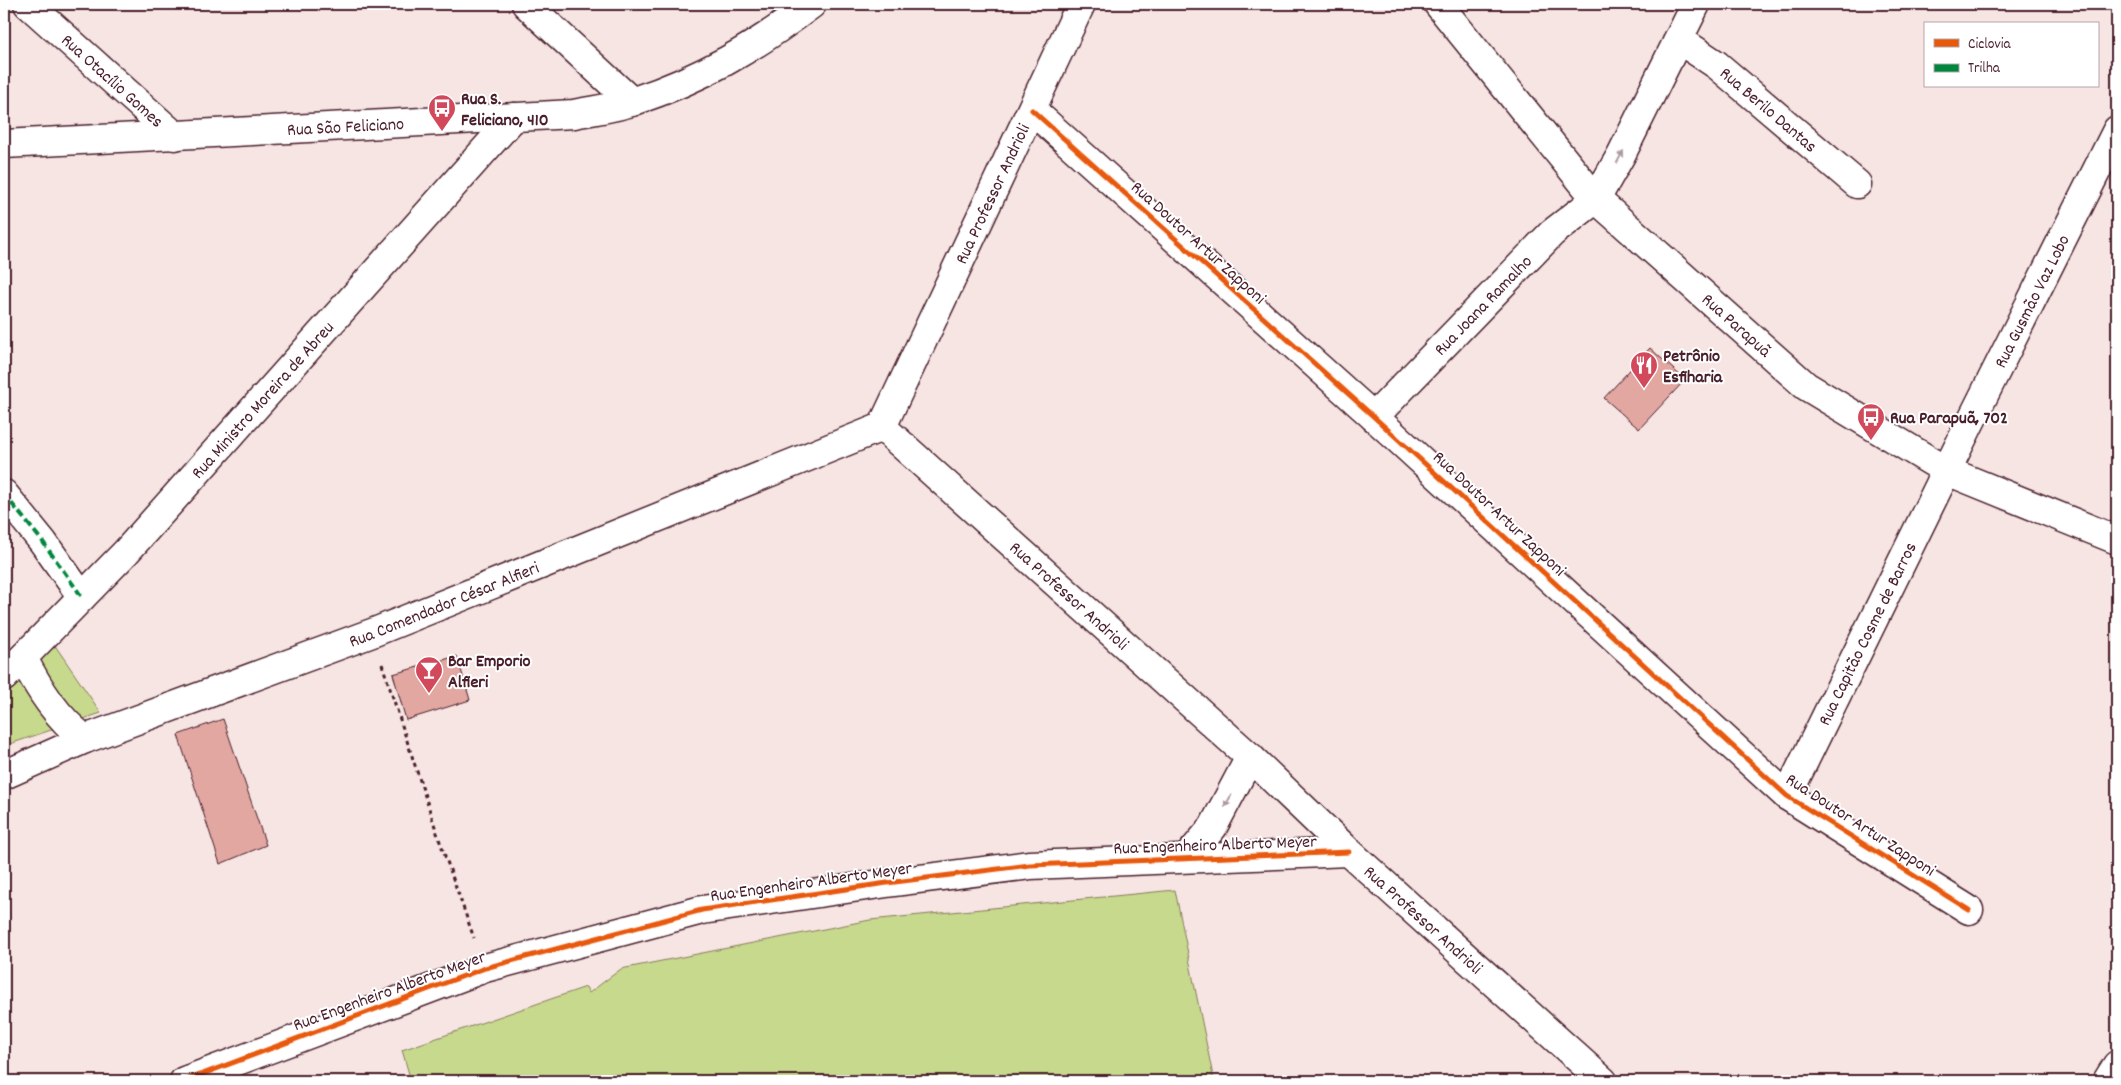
<svg xmlns="http://www.w3.org/2000/svg" width="2121" height="1085" font-family="Dekko,sans-serif">
<rect width="100%" height="100%" fill="#f6e5e3"/>
<filter id="ink" filterUnits="userSpaceOnUse"><feTurbulence type="fractalNoise" baseFrequency=".02" numOctaves="2"/><feDisplacementMap in="SourceGraphic" scale="10" xChannelSelector="R" yChannelSelector="G"/><feConvolveMatrix kernelMatrix="1 2 1 2 8 2 1 2 1" color-interpolation-filters="sRGB"/></filter>
<g filter="url(#ink)">
<path fill="#c7d98d" stroke="#887c5c" d="M54,644L101,713L4,746V692Z
M1175,890L1214,1081H411L402,1050L586,987L589,993L621,969L870,920Z"/>
<path fill="#e2a7a1" stroke="#4a1f2b" d="M1650,348L1685,380L1639,429L1604,398Z
M457,656L470,700L406,720L393,674Z
M223,719L266,845L220,864L178,735Z"/>
<g fill="none" stroke-linecap="round" stroke-linejoin="round">
<g stroke="#4a1f2b" stroke-width="31">
<g id="minor">
<path id="s1" d="M28,4L175,136"/>
<path d="M526,4L632,102"/>
<path id="s2" d="M1438,4L1596,199L1806,386L1947,471L2117,540"/>
<path id="s3" d="M1678,39L1717,65L1857,184"/>
<path d="M1032,110L1374,417L1787,796L1969,910"/>
<path id="s4" d="M4,144L574,114C593,110 615,108 634,101C703,78 754,48 812,4"/>
<path id="s5" d="M1374,417L1552,233L1596,199L1621,155L1696,4"/>
<path id="s6" d="M882,427L1250,757L1349,852L1603,1081"/>
<path id="s7" d="M882,427L1081,4"/>
<path d="M4,494L43,542L82,597"/>
<path d="M23,658C39,689 57,718 85,739"/>
<path id="s8" d="M4,677L126,552L514,117"/>
<path id="s9" d="M4,775L85,739L372,633L882,427"/>
<path id="s10" d="M1787,796L1970,423L2117,130"/>
<path d="M1187,858L1213,827L1250,757"/>
<path d="M184,1081L485,968L702,910L887,883L1030,865L1349,852"/>
<path d="M2107,1081L2117,1065"/>
</g>
</g>
<path stroke="#4a1f2b" stroke-width="3" stroke-dasharray="4 4" stroke-linecap="butt" d="M382,664L438,836L474,938"/>
<use href="#minor" stroke="#fff" stroke-width="28"/>
<path stroke="#00873e" stroke-width="4" stroke-dasharray="8 4" stroke-linecap="butt" d="M4,494L43,542L82,597"/>
<g stroke="#fff" stroke-width="8">
<path id="cycleway" d="M1032,110L1374,417L1787,796L1969,910
M184,1081L485,968L702,910L887,883L1030,865L1349,852"/>
</g>
<use href="#cycleway" stroke="#e8590c" stroke-width="5"/>
</g>
<defs><path id="oneway-solid" d="M-6-.8H1V-3.2L6.5 0L1 3.2V.8H-6Z" transform="scale(1.25)"/></defs>
<g fill="#ae9aa0">
<use href="#oneway-solid" transform="translate(1620 157) rotate(-62)"/>
<use href="#oneway-solid" transform="translate(1228 801) rotate(119)"/>
</g>
</g>
<defs>
<g id="bus-pin" transform="scale(1.4375)"><path d="M0 17L-7.5 6A9.5 9.5 0 1 1 7.5 6Z" fill="#d1495b" stroke="#fff"/><path d="M-5-6H5V4H4V6H2V4H-2V6H-4V4H-5ZM-3.5-4V0h7V-4ZM-3.5 1.2v1.5H-2V1.2ZM2 1.2v1.5H3.5V1.2Z" fill="#fff"/></g>
<g id="restaurant-pin" transform="scale(1.4375)"><path d="M0 17L-7.5 6A9.5 9.5 0 1 1 7.5 6Z" fill="#d1495b" stroke="#fff"/><path d="M-5-6h1v4h1v-4h1v4h1v-4h1v5L-1.5 .5V6h-2V.5L-5-1ZM5-6V6H3V1.5H1.5Q1.5-4 5-6Z" fill="#fff"/></g>
<g id="bar-pin" transform="scale(1.4375)"><path d="M0 17L-7.5 6A9.5 9.5 0 1 1 7.5 6Z" fill="#d1495b" stroke="#fff"/><path d="M-6-5H6L.8 .8V4.5H3.5V6h-7V4.5H-.8V.8Z" fill="#fff"/></g>
</defs>
<g fill-rule="evenodd">
<use href="#bus-pin" x="442" y="108"/>
<use href="#restaurant-pin" x="1644" y="365"/>
<use href="#bus-pin" x="1871" y="417"/>
<use href="#bar-pin" x="429" y="670"/>
</g>
<g text-anchor="middle" stroke-width="4" stroke-linejoin="round" paint-order="stroke">
<g font-size="18" fill="#4a1f2b" stroke="#fff">
<text dy="6" stroke="none"><textPath href="#s1" startOffset="114">Rua Otacílio Gomes</textPath></text>
<text dy="6" stroke="none"><textPath href="#s3" startOffset="115">Rua Berilo Dantas</textPath></text>
<text dy="6" stroke="none"><textPath href="#s4" startOffset="342">Rua São Feliciano</textPath></text>
<text dy="6" stroke="none"><textPath href="#s7" startOffset="258">Rua Professor Andrioli</textPath></text>
<text transform="translate(1199 242) rotate(42)" y="6">Rua Doutor Artur Zapponi</text>
<text dy="6" stroke="none"><textPath href="#s10" startOffset="552">Rua Gusmão Vaz Lobo</textPath></text>
<text dy="6" stroke="none"><textPath href="#s5" startOffset="156">Rua Joana Ramalho</textPath></text>
<text dy="6" stroke="none"><textPath href="#s2" startOffset="440">Rua Parapuã</textPath></text>
<text dy="6" stroke="none"><textPath href="#s8" startOffset="379">Rua Ministro Moreira de Abreu</textPath></text>
<text transform="translate(1500 513) rotate(43)" y="6">Rua Doutor Artur Zapponi</text>
<text dy="6" stroke="none"><textPath href="#s6" startOffset="252">Rua Professor Andrioli</textPath></text>
<text dy="6" stroke="none"><textPath href="#s9" startOffset="472">Rua Comendador César Alfieri</textPath></text>
<text dy="6" stroke="none"><textPath href="#s10" startOffset="181">Rua Capitão Cosme de Barros</textPath></text>
<text transform="translate(1861 824) rotate(33)" y="6">Rua Doutor Artur Zapponi</text>
<text transform="translate(1215 844) rotate(-2)" y="6">Rua Engenheiro Alberto Meyer</text>
<text transform="translate(811 881) rotate(-8)" y="6">Rua Engenheiro Alberto Meyer</text>
<text dy="6" stroke="none"><textPath href="#s6" startOffset="732">Rua Professor Andrioli</textPath></text>
<text transform="translate(389 990) rotate(-20)" y="6">Rua Engenheiro Alberto Meyer</text>
</g>
<g font-size="18" font-weight="bold" fill="#4a1f2b" stroke="#fff" text-anchor="start">
<text x="461" y="104">Rua S.<tspan x="461" dy="21">Feliciano, 410</tspan></text>
<text x="1663" y="361">Petrônio<tspan x="1663" dy="21">Esfiharia</tspan></text>
<text x="1890" y="423">Rua Parapuã, 702</text>
<text x="448" y="666">Bar Emporio<tspan x="448" dy="21">Alfieri</tspan></text>
</g>
</g>
<rect width="2121" height="1085" fill="none" stroke="#fff" stroke-width="20"/>
<rect x="10" y="10" width="2101" height="1065" fill="none" stroke="#4a1f2b" stroke-width="2" filter="url(#ink)"/>
<rect x="1924" y="22" width="175" height="65" fill="#ffffff" stroke="#b7a5aa"/>
<rect x="1934" y="39" width="25" height="8" fill="#e8590c" stroke="#b7a5aa"/>
<text x="1968" y="48" font-size="15" fill="#4a1f2b">Ciclovia</text>
<rect x="1934" y="64" width="25" height="8" fill="#00873e" stroke="#b7a5aa"/>
<text x="1968" y="72" font-size="15" fill="#4a1f2b">Trilha</text>
</svg>
